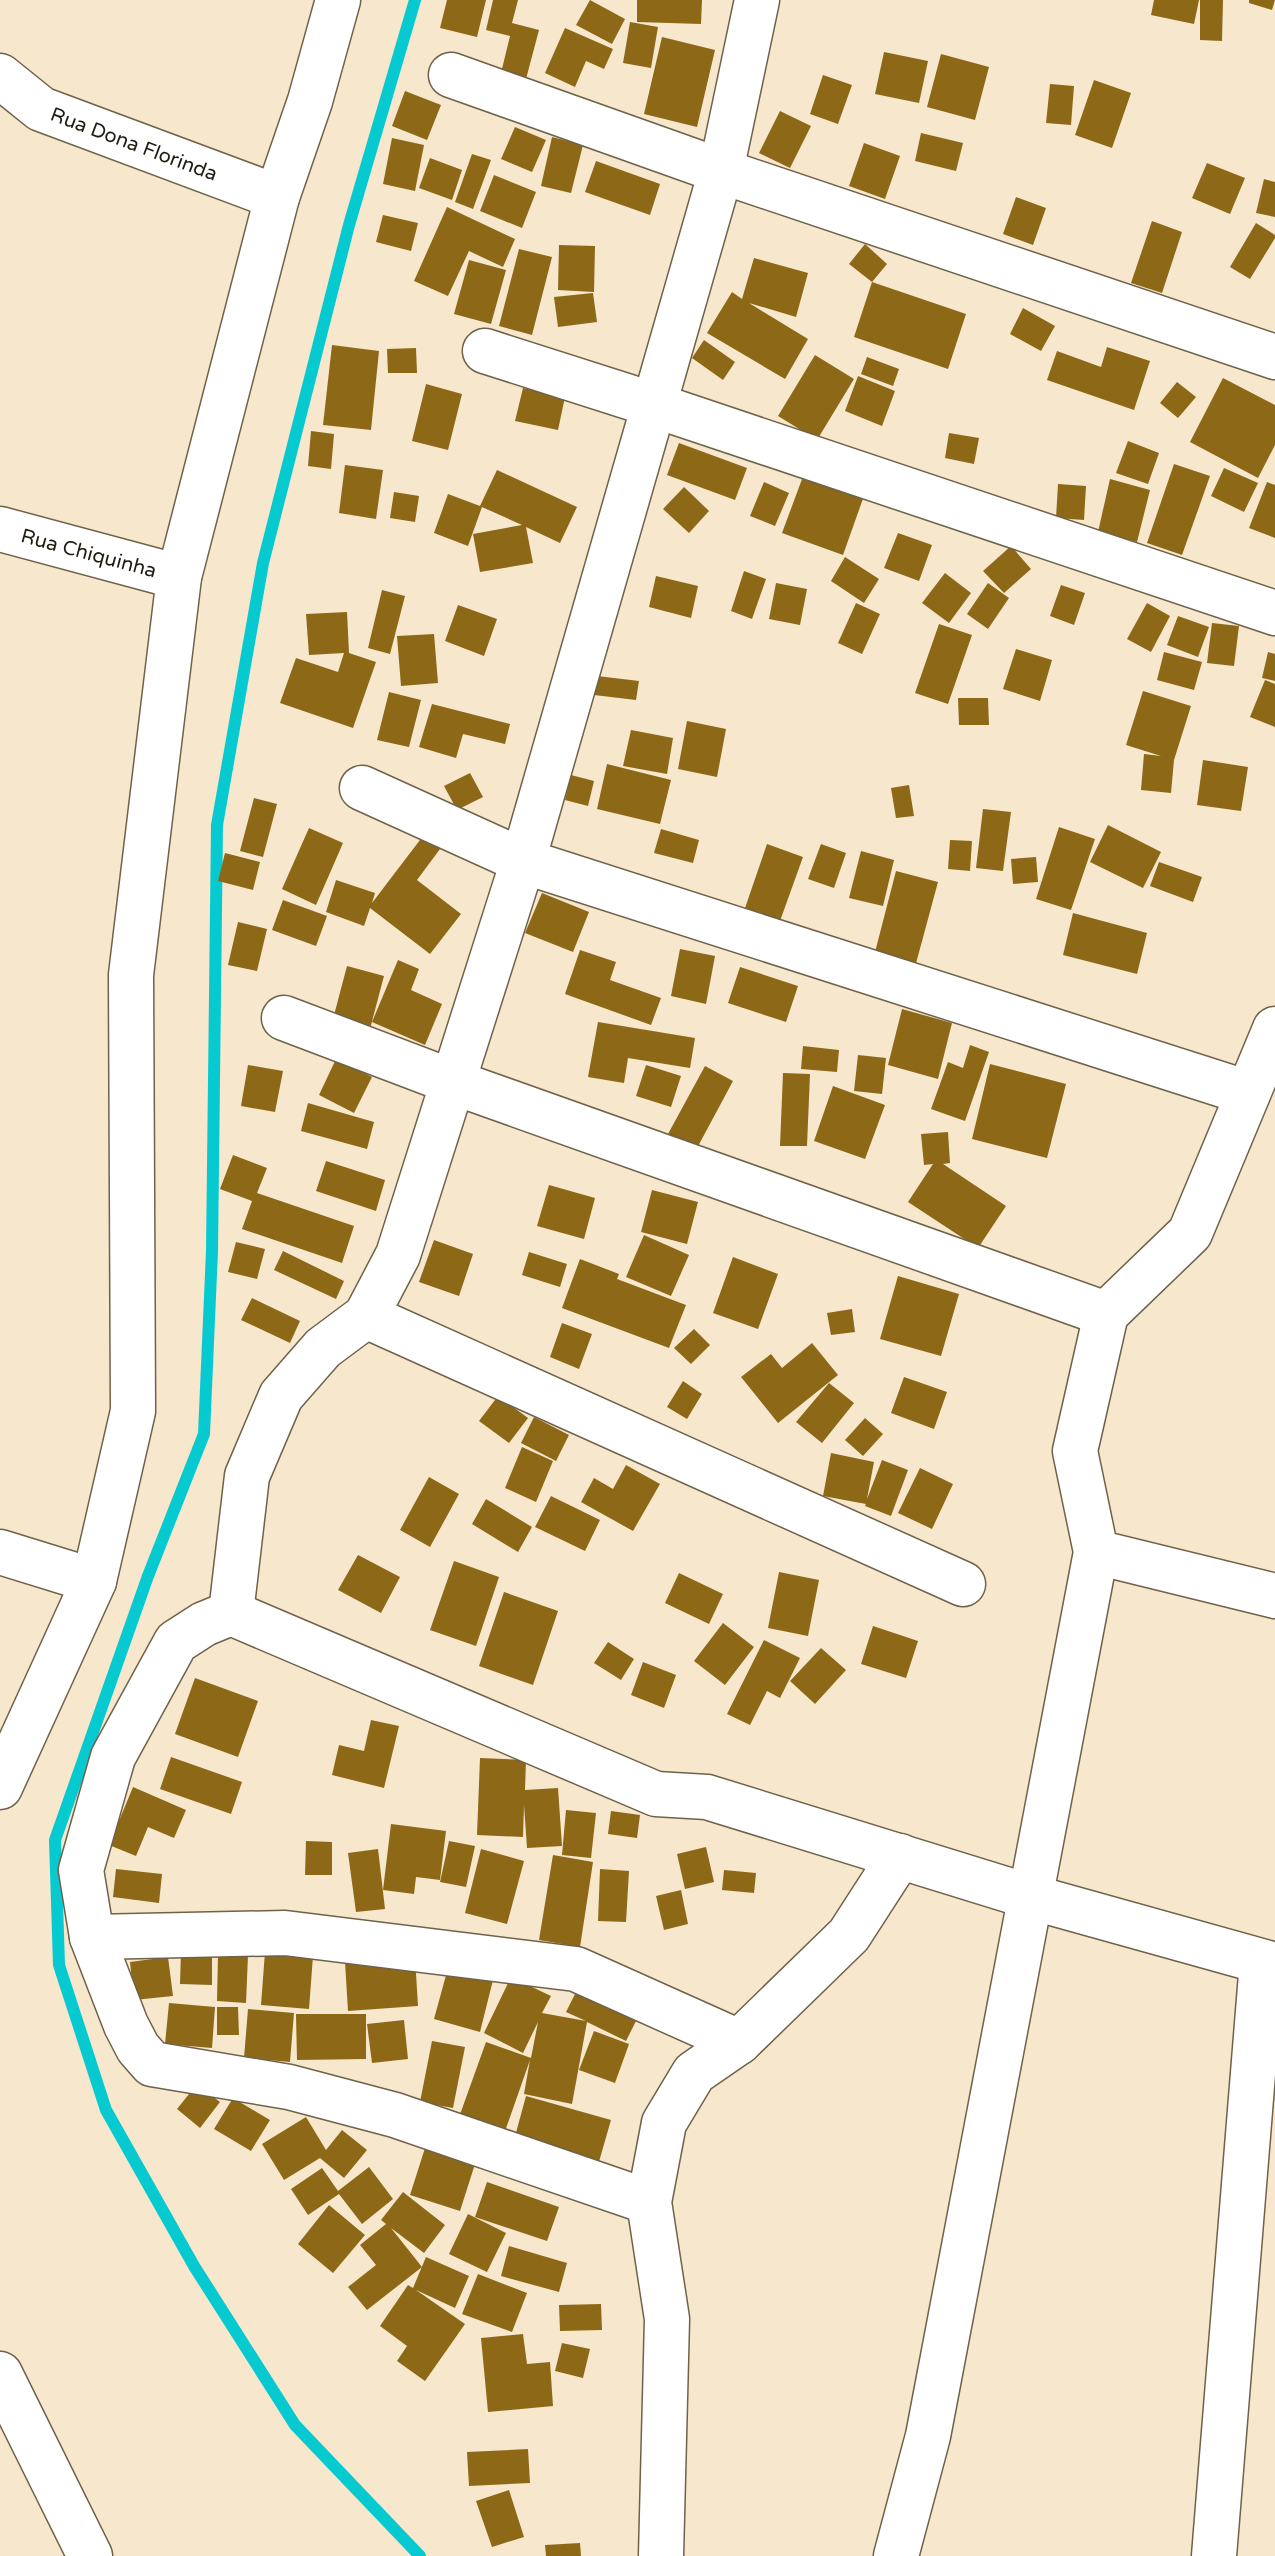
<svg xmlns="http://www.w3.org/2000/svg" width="1275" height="2556" font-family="'Varela Round',sans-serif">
<rect width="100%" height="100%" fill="#f7e7cc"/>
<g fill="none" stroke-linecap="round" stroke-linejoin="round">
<path stroke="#07cad1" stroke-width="12" d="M415,0L349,225L263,563L217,825L212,1251L204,1434L148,1576L55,1840L59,1965L106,2110L194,2266L295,2425L420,2556"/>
</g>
<path fill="#8d6817" d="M447,0H486L477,37L440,28Z
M493,0H518L512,23L539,30L526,79L501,73L510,36L486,30Z
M590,0L625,19L612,44L576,25Z
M637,0H702L701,24L637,22Z
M1154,0H1199L1194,24L1151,15Z
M1200,0H1223L1222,41L1200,40Z
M1249,0H1275L1272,10L1249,3Z
M630,22L658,27L651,68L623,63Z
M565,28L613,49L604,69L586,61L575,87L545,73Z
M662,37L715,50L697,127L644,114Z
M884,52L928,61L919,103L875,94Z
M941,54L989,67L975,120L927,107Z
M823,75L852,85L838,124L810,114Z
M1094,80L1131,93L1112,148L1075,135Z
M1050,84L1074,86L1071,125L1046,123Z
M405,91L441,105L427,140L392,126Z
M780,111L811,126L790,168L759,153Z
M515,127L546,140L532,172L501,159Z
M921,133L963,143L956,171L915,161Z
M552,137L583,145L571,193L541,186Z
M392,138L424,145L415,191L383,184Z
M864,143L900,156L885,199L849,186Z
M472,154L491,160L473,209L455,202Z
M430,158L462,170L452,200L419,188Z
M596,161L660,184L650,215L585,192Z
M1207,163L1245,178L1230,214L1192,198Z
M494,175L536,192L522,228L480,211Z
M1264,179L1275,182V217L1256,213Z
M1016,197L1046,208L1033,245L1003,234Z
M447,207L515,239L503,267L469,251L448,296L414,281Z
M383,215L418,223L411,251L376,242Z
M1152,221L1182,232L1162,293L1131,283Z
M1256,223L1275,235V238L1250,279L1230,267Z
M865,244L887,264L872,282L966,314L948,369L854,337L872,282L849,264Z
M559,245L595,246L594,292L558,290Z
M519,249L552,257L532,335L499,326Z
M754,258L808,273L796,317L749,303L808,339L785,379L707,333L732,292L742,299Z
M469,260L506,270L491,324L454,314Z
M593,293L597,322L558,327L554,297Z
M1023,308L1055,326L1041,351L1010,334Z
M704,340L735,362L723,380L692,358Z
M332,345L379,351L371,430L323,425Z
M1107,347L1150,361L1134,410L1047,380L1057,351L1101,367Z
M416,348L417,373H388L387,349Z
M815,355L854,379L817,440L778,416Z
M867,357L899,369L893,386L861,374Z
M858,376L895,391L882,426L845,411Z
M1223,378L1275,405V445L1258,478L1190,442Z
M1177,382L1196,397L1178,418L1160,403Z
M426,384L462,394L448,450L412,441Z
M523,388L565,397L558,430L515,421Z
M311,431L334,434L331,469L308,466Z
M949,433L979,438L974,464L945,458Z
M1128,441L1159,453L1148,484L1116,473Z
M679,443L747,468L735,500L667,475Z
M1174,464L1210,476L1182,555L1147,543Z
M345,465L383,470L376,519L339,513Z
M1224,468L1258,483L1244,512L1211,496Z
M497,470L577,507L560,543L526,527L533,563L480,572L473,534L522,525L482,507L468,546L434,533L448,494L480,506Z
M805,471L865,493L843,555L782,533Z
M1110,479L1150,490L1137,542L1098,532Z
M764,482L789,493L775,526L750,516Z
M1267,482L1275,485V538L1249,528Z
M1058,484L1086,486L1084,520L1056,518Z
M684,487L709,511L689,533L663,509Z
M394,492L419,496L415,522L390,518Z
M898,533L932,545L919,581L884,568Z
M1011,546L1031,569L1004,593L983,571Z
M845,557L879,579L864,603L831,581Z
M744,571L766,579L752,619L731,611Z
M945,573L971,593L949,623L922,603Z
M656,576L698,586L691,618L649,607Z
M776,583L807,589L800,625L769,619Z
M988,583L1009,598L988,629L967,614Z
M1061,585L1085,593L1074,625L1050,616Z
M382,590L405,596L390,654L368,648Z
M856,603L880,614L862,654L838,643Z
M1147,603L1170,616L1151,652L1127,639Z
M458,605L497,619L484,656L445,641Z
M347,612L349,653L376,662L353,728L280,703L296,658L338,672L344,653L309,655L306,614Z
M1178,616L1209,627L1198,657L1167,645Z
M1212,623L1239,626L1234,666L1207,663Z
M939,624L972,635L948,704L915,693Z
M434,634L438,683L401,686L397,636Z
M1016,649L1052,660L1040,701L1003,689Z
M1164,652L1202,662L1194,690L1157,680Z
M1268,652L1275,654V681L1262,678Z
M597,676L639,681L636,700L594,695Z
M1265,680L1275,684V727L1250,717Z
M1143,691L1191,706L1174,760L1171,793L1141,790L1144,754L1161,756L1126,745Z
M389,692L421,700L409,747L377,740Z
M958,698H988L989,725H959Z
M432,704L510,724L505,744L463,734L456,758L419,747Z
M687,721L726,729L717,777L678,769Z
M631,730L673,738L667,774L623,766Z
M1203,760L1248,767L1241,811L1197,805Z
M607,764L671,780L660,824L597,809Z
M470,773L483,797L457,810L444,786Z
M571,775L594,781L588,806L565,800Z
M909,785L914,816L896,818L891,788Z
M254,798L277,804L263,857L240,851Z
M983,809L1011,812L1003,871L976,868Z
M1108,825L1161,852L1143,888L1090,862Z
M1059,827L1095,839L1071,910L1036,899Z
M309,828L343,843L316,905L282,889Z
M661,829L699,840L693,863L654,853Z
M423,836L440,849L417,880L461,914L430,954L370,908L364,926L326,912L336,880L375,893L372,903Z
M950,840L972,841L970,871L948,869Z
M767,844L803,857L780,921L745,908Z
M821,844L846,853L834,888L808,879Z
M861,851L894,860L883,906L849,898Z
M225,853L260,862L253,890L218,881Z
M1036,857L1038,882L1013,884L1011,859Z
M1159,862L1202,877L1193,902L1150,886Z
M896,871L938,882L915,967L874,956Z
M542,893L589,912L573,952L525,933Z
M283,900L327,916L316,946L272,930Z
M1073,913L1147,933L1137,974L1063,955Z
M238,922L267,929L257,971L228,965Z
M680,949L715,956L706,1004L671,996Z
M580,950L616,962L610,980L661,998L651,1025L565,994Z
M398,960L419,969L411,990L442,1004L425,1045L372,1022Z
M347,966L384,976L370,1029L333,1019Z
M740,967L798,986L786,1022L728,1003Z
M902,1009L952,1023L938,1079L888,1065Z
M598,1022L695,1038L690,1068L628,1058L624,1083L588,1077Z
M970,1045L989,1052L965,1121L931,1109L948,1062L963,1068Z
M803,1046L839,1050L837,1072L801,1069Z
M858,1055L886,1058L882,1094L854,1091Z
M336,1059L372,1077L354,1113L319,1095Z
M990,1064L1066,1084L1047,1158L972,1139Z
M248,1065L283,1071L275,1112L241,1106Z
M646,1065L681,1076L671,1107L636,1096Z
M705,1066L733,1081L696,1150L668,1134Z
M783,1073L810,1074L807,1146H780Z
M833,1086L885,1105L865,1159L814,1141Z
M308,1103L374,1122L367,1149L301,1131Z
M948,1132L950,1163L943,1164L1006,1206L978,1248L908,1202L933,1164L924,1165L921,1134Z
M233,1155L267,1168L257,1193L354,1226L342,1263L242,1229L252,1201L220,1189Z
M326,1161L385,1180L376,1211L316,1191Z
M549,1185L595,1198L584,1239L537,1226Z
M652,1190L698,1202L687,1244L641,1232Z
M644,1235L689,1255L671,1296L626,1277Z
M434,1240L473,1254L459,1296L419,1282Z
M236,1242L265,1249L257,1279L228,1272Z
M283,1251L344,1281L336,1299L274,1270Z
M529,1252L567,1264L560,1287L522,1275Z
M733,1257L778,1274L758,1329L713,1313Z
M580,1259L619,1274L617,1279L686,1305L669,1348L562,1308Z
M898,1276L959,1294L941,1356L880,1339Z
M252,1298L300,1321L290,1343L241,1320Z
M852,1309L855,1332L831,1335L827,1313Z
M562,1323L592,1334L579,1369L550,1357Z
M694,1329L710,1345L691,1364L674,1348Z
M812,1343L838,1375L778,1423L741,1377L771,1354L782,1368Z
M904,1377L947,1392L934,1429L891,1413Z
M683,1381L702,1394L687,1419L667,1407Z
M829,1383L854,1403L822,1443L796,1422Z
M498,1396L528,1418L509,1443L479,1421Z
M534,1417L569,1435L556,1461L521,1443Z
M865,1418L883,1434L863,1456L845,1440Z
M522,1447L553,1461L536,1502L505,1488Z
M831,1453L874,1462L867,1499L882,1460L908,1470L891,1516L865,1506L866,1504L823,1496Z
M626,1465L660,1484L633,1531L581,1502L594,1478L613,1489Z
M920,1468L953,1484L932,1529L898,1513Z
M429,1477L459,1494L430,1547L400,1530Z
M551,1496L600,1520L585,1551L535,1527Z
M486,1499L532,1527L518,1552L472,1524Z
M358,1555L400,1577L381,1613L338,1590Z
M454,1561L499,1577L476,1646L430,1630Z
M779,1572L819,1580L808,1636L768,1628Z
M679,1573L723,1594L709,1624L665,1603Z
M504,1592L558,1611L533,1685L479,1666Z
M723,1623L754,1647L725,1685L694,1661Z
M873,1626L918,1641L906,1678L861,1664Z
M764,1640L800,1658L780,1698L767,1691L750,1725L727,1714Z
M608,1642L634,1659L621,1680L594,1663Z
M821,1648L846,1670L815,1704L790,1681Z
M643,1662L676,1675L664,1708L631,1695Z
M195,1678L258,1701L238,1757L175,1734Z
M371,1720L399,1726L384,1788L332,1775L339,1745L364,1751Z
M171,1757L242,1782L231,1814L160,1789Z
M480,1758L526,1760L525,1790L558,1788L562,1846L527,1848L524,1805L523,1837L477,1835Z
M133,1787L186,1810L174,1838L148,1827L136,1856L109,1845Z
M566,1810L596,1813L591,1858L562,1855Z
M611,1811L640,1815L637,1838L608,1834Z
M391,1824L446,1831L440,1880L416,1877L414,1894L383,1890Z
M306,1841L332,1842V1875H305Z
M449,1841L475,1846L466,1887L440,1882Z
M706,1847L714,1882L685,1889L677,1854Z
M378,1849L385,1909L356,1912L348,1853Z
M481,1849L524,1861L507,1924L465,1913Z
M553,1855L593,1862L580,1947L539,1940Z
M116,1869L162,1874L159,1903L113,1897Z
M600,1869L629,1871L626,1922L598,1921Z
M724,1870L756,1873L754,1893L722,1890Z
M681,1890L688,1924L664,1930L656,1896Z
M181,1951L212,1952V1985L180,1984Z
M265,1952L313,1956L309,2009L261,2005Z
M218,1954L248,1955L246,2003L217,2001Z
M168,1957L173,1996L134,2000L130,1962Z
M415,1957L418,2006L348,2011L345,1962Z
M448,1968L493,1980L480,2032L434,2019Z
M511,1977L551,1996L542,2013L586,2021L566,2012L579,1986L639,2015L626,2041L587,2022L572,2104L524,2094L530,2060L503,2137L458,2120L486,2042L531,2058L538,2022L523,2053L484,2033Z
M169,2003L215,2007L212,2048L165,2044Z
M217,2007H238L239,2035H217Z
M248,2009L294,2013L290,2062L244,2058Z
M296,2014H366V2059L297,2060Z
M404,2020L408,2059L372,2063L367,2024Z
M594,2031L629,2044L615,2083L579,2070Z
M432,2041L465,2047L453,2108L420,2102Z
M197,2084L220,2102L200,2128L177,2109Z
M526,2096L611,2120L598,2165L514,2140Z
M233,2098L270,2120L251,2151L214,2129Z
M306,2117L326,2150L342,2130L367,2150L344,2178L320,2158L284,2180L262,2144Z
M425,2148L475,2164L460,2211L410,2195Z
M369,2167L393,2199L362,2224L339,2194L308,2215L291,2189L322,2168L338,2191Z
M487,2182L559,2207L547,2241L475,2217Z
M403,2192L445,2225L424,2253L391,2228L422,2267L367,2310L348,2287L376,2265L360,2245L386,2224L381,2220Z
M329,2205L365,2235L333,2273L298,2244Z
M468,2214L506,2233L487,2272L449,2254Z
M509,2246L567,2263L559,2292L501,2276Z
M426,2257L469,2276L455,2308L416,2290L465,2324L425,2381L397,2361L407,2346L380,2326L408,2285L413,2288Z
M478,2274L527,2293L512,2332L462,2314Z
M601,2304L602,2330L560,2331L559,2305Z
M523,2334L527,2364L550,2362L553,2406L488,2412L481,2338Z
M562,2343L590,2349L583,2378L555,2371Z
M528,2449L530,2483L469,2486L467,2452Z
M509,2490L524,2537L492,2547L476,2501Z
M580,2543L581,2556H546L545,2545Z"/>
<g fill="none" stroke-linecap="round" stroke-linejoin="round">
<g stroke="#6f624a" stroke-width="47">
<g id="minor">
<path d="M451,75L721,171L1275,357"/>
<path id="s1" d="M0,76L41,109L277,197"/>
<path d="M485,351L654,405L1275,613"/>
<path id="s2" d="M0,529L179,577"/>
<path d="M362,788L523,861L1248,1093"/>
<path d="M284,1018L453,1082L1106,1314"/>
<path d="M366,1316L963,1584"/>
<path d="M0,1552L94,1581"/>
<path d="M1096,1552L1275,1596"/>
<path d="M231,1613L247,1476L281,1396L323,1348L366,1316L398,1255L523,861L654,405L721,171L757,0"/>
<path d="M0,1787L94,1581L133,1411L131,975L179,577L277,197L310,101L338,0"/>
<path d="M92,1937L285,1933L576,1969L739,2042"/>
<path d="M649,2202L395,2115L289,2087L152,2064L138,2048L126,2025L92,1937L81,1870L113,1757L176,1642L204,1624L231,1613L656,1794L707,1797L1031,1897L1275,1965"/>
<path d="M0,2374L90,2556"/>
<path d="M661,2556L667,2319L649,2202L664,2123L694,2073L739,2042L849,1935L900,1856"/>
<path d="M896,2556L928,2436L1096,1552L1075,1451L1106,1314L1190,1233L1275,1029"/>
<path d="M1214,2556L1262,1962"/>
</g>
</g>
<use href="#minor" stroke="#fff" stroke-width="44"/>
</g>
<g text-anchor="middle" stroke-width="8" stroke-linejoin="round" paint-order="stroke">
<g font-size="20" fill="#211b11" stroke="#fef5e5">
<text dy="7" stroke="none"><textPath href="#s1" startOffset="152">Rua Dona Florinda</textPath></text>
<text dy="7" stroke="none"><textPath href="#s2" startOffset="92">Rua Chiquinha</textPath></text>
</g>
</g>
</svg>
